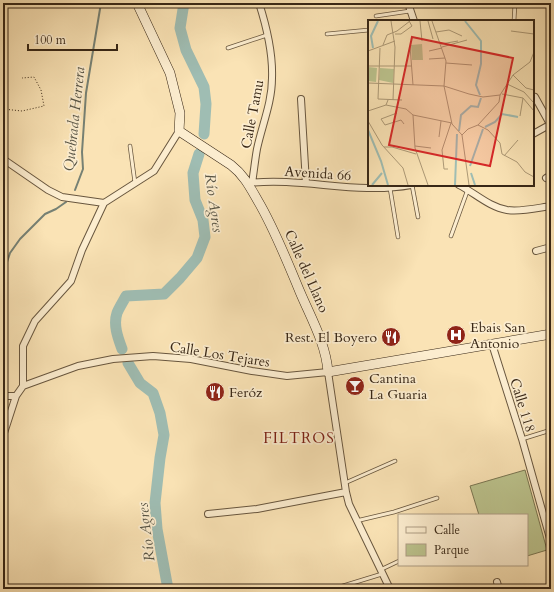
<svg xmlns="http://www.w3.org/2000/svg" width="554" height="592" font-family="Cardo,serif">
<rect width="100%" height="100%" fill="#fae3b5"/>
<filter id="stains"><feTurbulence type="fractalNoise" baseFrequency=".005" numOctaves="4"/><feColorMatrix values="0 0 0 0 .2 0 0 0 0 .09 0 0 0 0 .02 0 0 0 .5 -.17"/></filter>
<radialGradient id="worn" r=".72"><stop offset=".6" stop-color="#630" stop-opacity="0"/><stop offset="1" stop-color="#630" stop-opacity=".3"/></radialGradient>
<path fill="#bcc48e" stroke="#7a7652" d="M525,470L547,550L527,556V515H479L470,486Z"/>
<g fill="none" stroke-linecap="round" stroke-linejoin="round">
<path stroke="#768174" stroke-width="2" d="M75,190L83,169L82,152L86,93L101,3
M3,274L10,253L20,239L45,214L56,209L66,202"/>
<path stroke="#9fbdb3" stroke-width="11" d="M184,3L180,28L186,50L204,87L206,104L204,134
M122,349C118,338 113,325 117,313C119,308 123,302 126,296L164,294L180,278L197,258L205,237L203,220L195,200L193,173L199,154
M128,363L140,383L153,393L160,413L164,435L160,458L155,503L157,529L168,589"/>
<g stroke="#68563e" stroke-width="4.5">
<path id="lane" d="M376,16L410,11
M514,21L515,3
M327,34L369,30
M228,48L267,35
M130,146L135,183
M412,185L418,217
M390,188L398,237
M451,236L468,189
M522,439L551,430
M345,483L395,461
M356,521L394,512L437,498
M380,570L399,561
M333,589L382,574
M382,589L389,586"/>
</g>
<g stroke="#68563e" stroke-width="8">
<path id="street" d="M408,3L414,21
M535,97L550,124
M301,99L306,183
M533,134L551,124
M3,159L48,190L62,197L104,203
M546,178L551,175
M249,183C303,177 357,195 411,185
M252,183C254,171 255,160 257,149C262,125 272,103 272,78C273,52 267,28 259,3
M459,185C475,193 489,207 507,210C521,212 537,208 551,206
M536,251L551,247
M492,344L522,439L551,542
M23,386V346L35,321L71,281L82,250L104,203L154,171L179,131
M3,396H16
M3,436L16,396L23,386L78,366L113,359L153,356L191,359L252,371L287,376L328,372L346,492L349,504L390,589
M208,514L257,509L346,492
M497,582L499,589"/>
</g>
<g stroke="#382716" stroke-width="10">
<path id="secondary" d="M137,3L170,73L180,113L179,131L231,165C244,175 250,187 258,201C275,230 287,261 300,292C311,318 326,344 328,372L551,334"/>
</g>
<path stroke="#382716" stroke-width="1" stroke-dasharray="1 2" stroke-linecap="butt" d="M3,109L22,111L44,106L41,90L34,77L22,78"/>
<use href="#lane" stroke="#fcedcf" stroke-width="3"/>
<use href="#street" stroke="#fcedcf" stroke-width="6"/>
<use href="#secondary" stroke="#fcedcf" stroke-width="9"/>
</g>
<defs>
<g id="hospital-disc" transform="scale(1)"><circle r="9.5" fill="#8f2418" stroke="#fcedcf"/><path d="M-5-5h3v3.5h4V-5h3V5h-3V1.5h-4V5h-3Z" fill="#fff"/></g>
<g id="restaurant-disc" transform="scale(1)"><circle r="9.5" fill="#8f2418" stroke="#fcedcf"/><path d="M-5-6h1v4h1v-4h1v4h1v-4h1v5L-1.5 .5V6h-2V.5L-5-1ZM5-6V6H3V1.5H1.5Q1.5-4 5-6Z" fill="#fff"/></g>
<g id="bar-disc" transform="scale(1)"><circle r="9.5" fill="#8f2418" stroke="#fcedcf"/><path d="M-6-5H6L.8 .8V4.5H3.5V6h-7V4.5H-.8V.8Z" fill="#fff"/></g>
</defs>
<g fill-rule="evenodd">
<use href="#hospital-disc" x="456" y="335"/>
<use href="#restaurant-disc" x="391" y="337"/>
<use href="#bar-disc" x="355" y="386"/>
<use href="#restaurant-disc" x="215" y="392"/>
</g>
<g text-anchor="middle" stroke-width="3.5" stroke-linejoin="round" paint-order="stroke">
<g font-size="14" fill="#382716" stroke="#fcedcf">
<text transform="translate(252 114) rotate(-79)" y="5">Calle Tamu</text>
<text transform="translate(318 173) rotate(4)" y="5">Avenida 66</text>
<text transform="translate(307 271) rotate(66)" y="5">Calle del Llano</text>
<text transform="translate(220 354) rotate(9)" y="5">Calle Los Tejares</text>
<text transform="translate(523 405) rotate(73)" y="5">Calle 118</text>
</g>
<g font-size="14" fill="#382716" stroke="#fcedcf" text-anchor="start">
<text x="470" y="332">Ebais San<tspan x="470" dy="16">Antonio</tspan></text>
<text x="377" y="342" text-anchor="end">Rest. El Boyero</text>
<text x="369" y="383">Cantina<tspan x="369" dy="16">La Guaria</tspan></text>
<text x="229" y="397">Feróz</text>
</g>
<g font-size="15" font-style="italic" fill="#575445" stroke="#fcedcf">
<text transform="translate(74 119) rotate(-84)" y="5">Quebrada Herrera</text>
<text transform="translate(214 203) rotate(82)" y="5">Río Agres</text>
<text transform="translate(146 532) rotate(-97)" y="5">Río Agres</text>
</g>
<g font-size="15" letter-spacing="1" fill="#7a1f14" stroke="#fcedcf">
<text x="299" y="443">FILTROS</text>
</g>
</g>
<g transform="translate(368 20)">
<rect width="166" height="166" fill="#fae3b5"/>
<path d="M54,24L55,40H44L43,25ZM0,47L9,48L8,62L0,61ZM12,48L26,49L25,63L11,60Z" fill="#bcc48e"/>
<path fill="none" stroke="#9fbdb3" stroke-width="2" d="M97,1L113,21V44L108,65L112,75M5,28L3,16L10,1M117,107L127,102L134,94L150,97M0,110L13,141L20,165M91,111L93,95L103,86L110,87L113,78M102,146L115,109M103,153L107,165M4,165L14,153M87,165L89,114"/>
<path fill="none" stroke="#ac9875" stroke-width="1" d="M23,1L27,27L25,80M52,1L54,21M60,1L65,19M64,1L78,41L76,66L101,74L115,77L132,75L145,55L162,42L166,32M143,11L166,14M68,12L81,10L94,16M27,14H33L44,6L41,1M73,24L90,21M15,25L19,15L29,11L42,1M42,26L45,65M74,27L99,20M12,28L10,79L34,80M0,31L27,21M61,31L74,28M61,39L77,38M78,43L104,45M0,46H44M145,55L158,68L166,70M0,63L76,66L84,104L94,115L101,165M139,64L156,72L165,82M134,74L155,78L166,91M18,85L38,89L45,95L84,103M0,91L18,85L20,80M29,93L13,99L17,105L33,100L36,104M45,95L47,128L60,165M152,96L155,78M0,101L14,125L35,148L40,165M110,105L120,110L132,123L134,134L149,142L157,152L166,157M94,115L100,109L110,105L131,82L132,75M71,117L73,101M47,126L63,128M16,127H24L48,134M136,136L150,120M80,149H76L74,130L83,103"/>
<path fill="#d62828" fill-opacity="0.15" stroke="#d62828" stroke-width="2" d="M44,17L145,38L122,146L21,125Z"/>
<rect width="166" height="166" fill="none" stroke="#382716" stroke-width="2"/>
</g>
<rect width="554" height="592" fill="none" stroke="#fae3b5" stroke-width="16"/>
<rect x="4" y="4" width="546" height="584" fill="none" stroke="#382716" stroke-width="2"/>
<rect x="8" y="8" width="538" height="576" fill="none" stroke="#382716"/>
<rect x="398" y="514" width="130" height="52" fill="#fcedcf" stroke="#ae9e85"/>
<rect x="406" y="527" width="20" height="6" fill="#fcedcf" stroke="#ae9e85"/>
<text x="434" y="534" font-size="12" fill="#382716">Calle</text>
<rect x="406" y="544" width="20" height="12" fill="#bcc48e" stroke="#ae9e85"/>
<text x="434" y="554" font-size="12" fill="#382716">Parque</text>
<path d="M28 44v6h89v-6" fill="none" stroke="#382716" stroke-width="2"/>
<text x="34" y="44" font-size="12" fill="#382716" stroke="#fcedcf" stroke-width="3" paint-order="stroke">100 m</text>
<rect width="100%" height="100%" filter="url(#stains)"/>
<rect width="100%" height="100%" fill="url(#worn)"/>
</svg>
